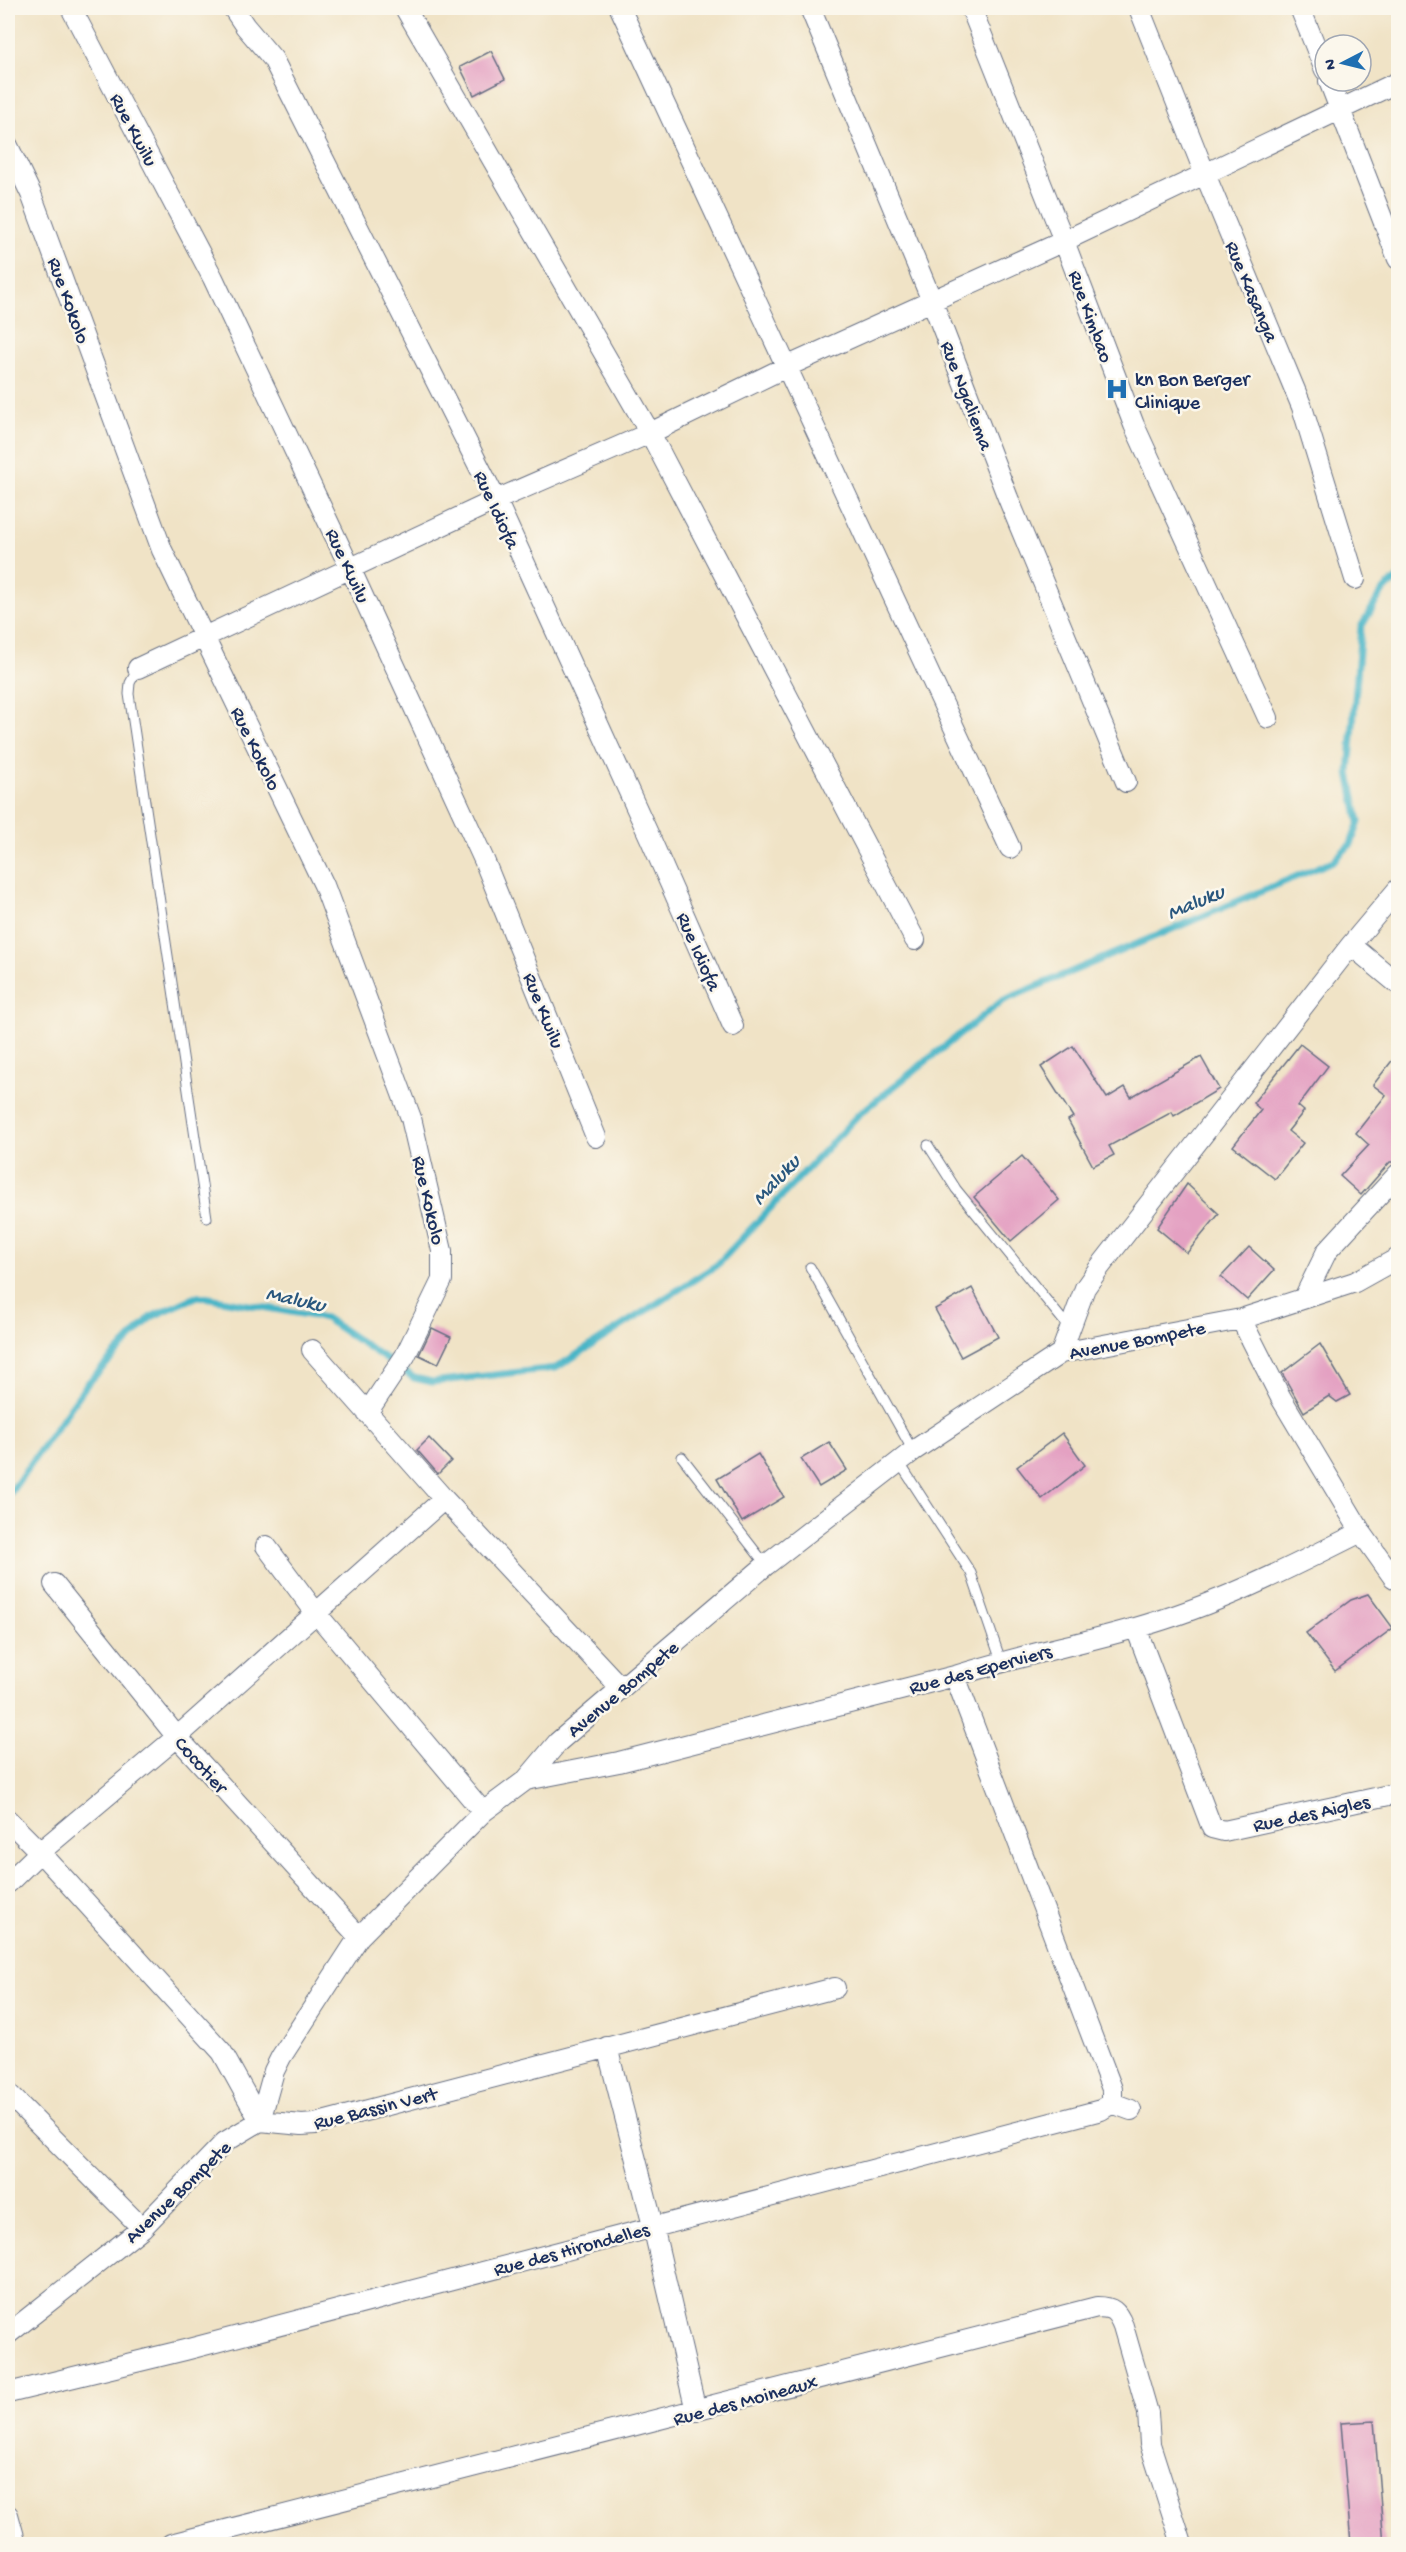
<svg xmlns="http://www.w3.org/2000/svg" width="1406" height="2552" font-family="'Gochi Hand',sans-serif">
<rect width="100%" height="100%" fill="#fbf7ec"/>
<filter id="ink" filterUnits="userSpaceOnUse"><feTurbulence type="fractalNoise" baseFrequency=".0167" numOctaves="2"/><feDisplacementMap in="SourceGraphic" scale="12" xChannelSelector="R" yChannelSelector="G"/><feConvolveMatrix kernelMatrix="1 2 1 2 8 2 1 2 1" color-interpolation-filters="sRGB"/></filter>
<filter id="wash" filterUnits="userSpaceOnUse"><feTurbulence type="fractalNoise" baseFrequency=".008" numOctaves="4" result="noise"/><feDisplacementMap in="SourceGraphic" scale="24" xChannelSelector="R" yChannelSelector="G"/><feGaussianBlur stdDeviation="1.35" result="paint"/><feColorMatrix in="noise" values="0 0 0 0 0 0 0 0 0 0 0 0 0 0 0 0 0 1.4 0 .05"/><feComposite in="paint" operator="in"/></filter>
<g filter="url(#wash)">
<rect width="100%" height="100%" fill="#f0e3c6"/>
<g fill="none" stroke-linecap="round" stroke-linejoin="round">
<path stroke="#4ab5c7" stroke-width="7" d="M8,1496L87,1384L151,1317L198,1296L325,1318L414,1378L432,1382L556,1368L717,1265L858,1115L1002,1001L1333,861L1351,844L1359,822L1349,773L1361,627L1382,592L1398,578"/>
</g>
<g id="blocks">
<path fill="#e4a1c2" d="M491,51L505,79L474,95L460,67Z
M1300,1044L1328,1066L1298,1106L1304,1111L1288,1131L1303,1143L1275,1179L1233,1146L1261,1110L1253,1103Z
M1073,1046L1107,1098L1125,1087L1131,1097L1201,1057L1219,1089L1174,1116L1172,1112L1109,1146L1114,1155L1093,1166L1068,1120L1073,1117L1041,1067Z
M1398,1053V1162H1390L1361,1195L1340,1176L1369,1145L1356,1133L1386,1095L1373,1085Z
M1022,1156L1059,1200L1011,1241L974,1197Z
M1187,1184L1219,1214L1187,1253L1157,1228Z
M1249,1247L1274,1270L1247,1300L1221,1277Z
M972,1288L998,1337L961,1357L935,1309Z
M432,1328L451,1337L438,1364L419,1355Z
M1320,1344L1350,1395L1337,1402L1329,1396L1304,1412L1282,1373Z
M1062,1433L1085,1465L1042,1499L1017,1467Z
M429,1438L451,1461L438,1474L417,1450Z
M829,1442L847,1470L819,1487L801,1459Z
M758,1454L784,1497L742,1522L717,1479Z
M1368,1594L1393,1628L1335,1671L1306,1633L1351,1600Z
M1374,2421L1384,2544H1351L1341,2423Z"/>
</g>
</g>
<g filter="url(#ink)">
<use href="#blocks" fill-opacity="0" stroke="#666e82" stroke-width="1.5"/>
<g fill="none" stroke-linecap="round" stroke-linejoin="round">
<g stroke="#666e82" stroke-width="11">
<path id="service" d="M138,668L130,683L129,694L207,1218
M928,1145L956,1189L1070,1329
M810,1267L913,1451
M682,1457L766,1565
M899,1462L971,1573L1001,1661"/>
</g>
<g stroke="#666e82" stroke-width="22">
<path id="minor" d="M71,8L213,278L350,568L484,860L596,1137
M233,8L245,26L273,59L496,500L651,840L733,1026
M405,8L650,433L915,940
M620,8L1010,848
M810,8L932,301L1008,498L1126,782
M971,8L1064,241L1134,425L1268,718
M1139,8L1205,174L1302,407L1355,579
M1300,8L1325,70
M1329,81L1398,259
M8,146L31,194L162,550L324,885L411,1118L442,1251V1280L405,1356L367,1413
M138,668L496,500L650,433L786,367L1064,241L1398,82
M1351,945L1398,984
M1304,1298L1327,1251L1398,1174
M1241,1319L1281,1398L1361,1532
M312,1350L444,1499L621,1688
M1061,1353L1085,1288L1099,1268L1351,945L1398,889
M266,1546L316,1613L483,1812
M54,1584L177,1737L359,1937
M1136,1628L1212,1828L1224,1831L1398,1793
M955,1676L1112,2089V2103
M526,1780L619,1762L955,1676C1014,1657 1075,1645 1135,1628C1215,1606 1288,1569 1361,1532L1393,1577L1398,1580
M8,1820L40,1852L222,2052L260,2121L302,2125L315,2124L835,1988
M8,1883L40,1852L177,1737L444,1499
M607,2047L653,2226L696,2411
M8,2093L142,2228
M8,2334L142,2228L225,2142L260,2121L274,2071L281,2057L359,1937L483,1812L526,1780L558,1742L766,1565L913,1451L1061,1353L1241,1319L1355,1282L1398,1258
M8,2393L185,2350L1101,2110L1112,2103L1131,2110
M8,2515L16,2544
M171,2544L1097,2307C1113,2307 1117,2311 1123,2326L1148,2413L1150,2444L1182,2544"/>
</g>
<use href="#service" stroke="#fff" stroke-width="9"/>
<use href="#minor" stroke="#fff" stroke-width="20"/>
</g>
</g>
<defs>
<g id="hospital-bare" transform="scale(1.8)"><path d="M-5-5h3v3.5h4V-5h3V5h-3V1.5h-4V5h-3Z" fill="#1f6fb2" stroke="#fbf7ec" stroke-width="2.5" paint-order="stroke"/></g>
</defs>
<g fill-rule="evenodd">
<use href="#hospital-bare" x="1117" y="389"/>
</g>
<g text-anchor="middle" stroke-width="5" stroke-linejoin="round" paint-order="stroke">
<g font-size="20" fill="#1b2f5e" stroke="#fbf7ec">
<text transform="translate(135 129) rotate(62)" y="7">Rue Kwilu</text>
<text transform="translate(1253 291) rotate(67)" y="7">Rue Kasanga</text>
<text transform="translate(70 300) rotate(70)" y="7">Rue Kokolo</text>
<text transform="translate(1092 316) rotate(70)" y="7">Rue Kimbao</text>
<text transform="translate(968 395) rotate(69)" y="7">Rue Ngaliema</text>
<text transform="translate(498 509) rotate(65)" y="7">Rue Idiofa</text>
<text transform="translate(349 565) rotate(65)" y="7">Rue Kwilu</text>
<text transform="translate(257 748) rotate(64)" y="7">Rue Kokolo</text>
<text transform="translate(700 951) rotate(66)" y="7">Rue Idiofa</text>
<text transform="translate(545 1010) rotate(68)" y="7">Rue Kwilu</text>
<text transform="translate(430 1200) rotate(77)" y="7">Rue Kokolo</text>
<text transform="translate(1137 1339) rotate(-11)" y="7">Avenue Bompete</text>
<text transform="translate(980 1668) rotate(-15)" y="7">Rue des Eperviers</text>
<text transform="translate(622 1688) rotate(-40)" y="7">Avenue Bompete</text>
<text transform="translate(202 1764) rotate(48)" y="7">Cocotier</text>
<text transform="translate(1311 1812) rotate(-12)" y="7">Rue des Aigles</text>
<text transform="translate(375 2107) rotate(-14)" y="7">Rue Bassin Vert</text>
<text transform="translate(177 2191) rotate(-44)" y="7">Avenue Bompete</text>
<text transform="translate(571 2248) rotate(-15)" y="7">Rue des Hirondelles</text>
<text transform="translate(745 2399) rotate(-15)" y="7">Rue des Moineaux</text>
</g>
<g font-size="20" fill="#1b2f5e" stroke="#fbf7ec" text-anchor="start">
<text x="1135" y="385">kn Bon Berger<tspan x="1135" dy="23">Clinique</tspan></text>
</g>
<g font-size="21" font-style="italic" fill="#29577e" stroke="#fbf7ec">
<text transform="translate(1195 901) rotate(-23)" y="7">Maluku</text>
<text transform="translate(775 1179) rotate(-47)" y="7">Maluku</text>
<text transform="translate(296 1298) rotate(12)" y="7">Maluku</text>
</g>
</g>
<rect width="1406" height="2552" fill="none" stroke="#fbf7ec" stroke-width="30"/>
<g transform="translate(1343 63) rotate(263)"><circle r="28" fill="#fbf7ec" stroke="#a1a7b3" stroke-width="1.5"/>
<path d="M0-4.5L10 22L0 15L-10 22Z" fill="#1f6fb2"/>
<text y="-9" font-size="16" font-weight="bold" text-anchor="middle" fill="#1b2f5e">N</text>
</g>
</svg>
